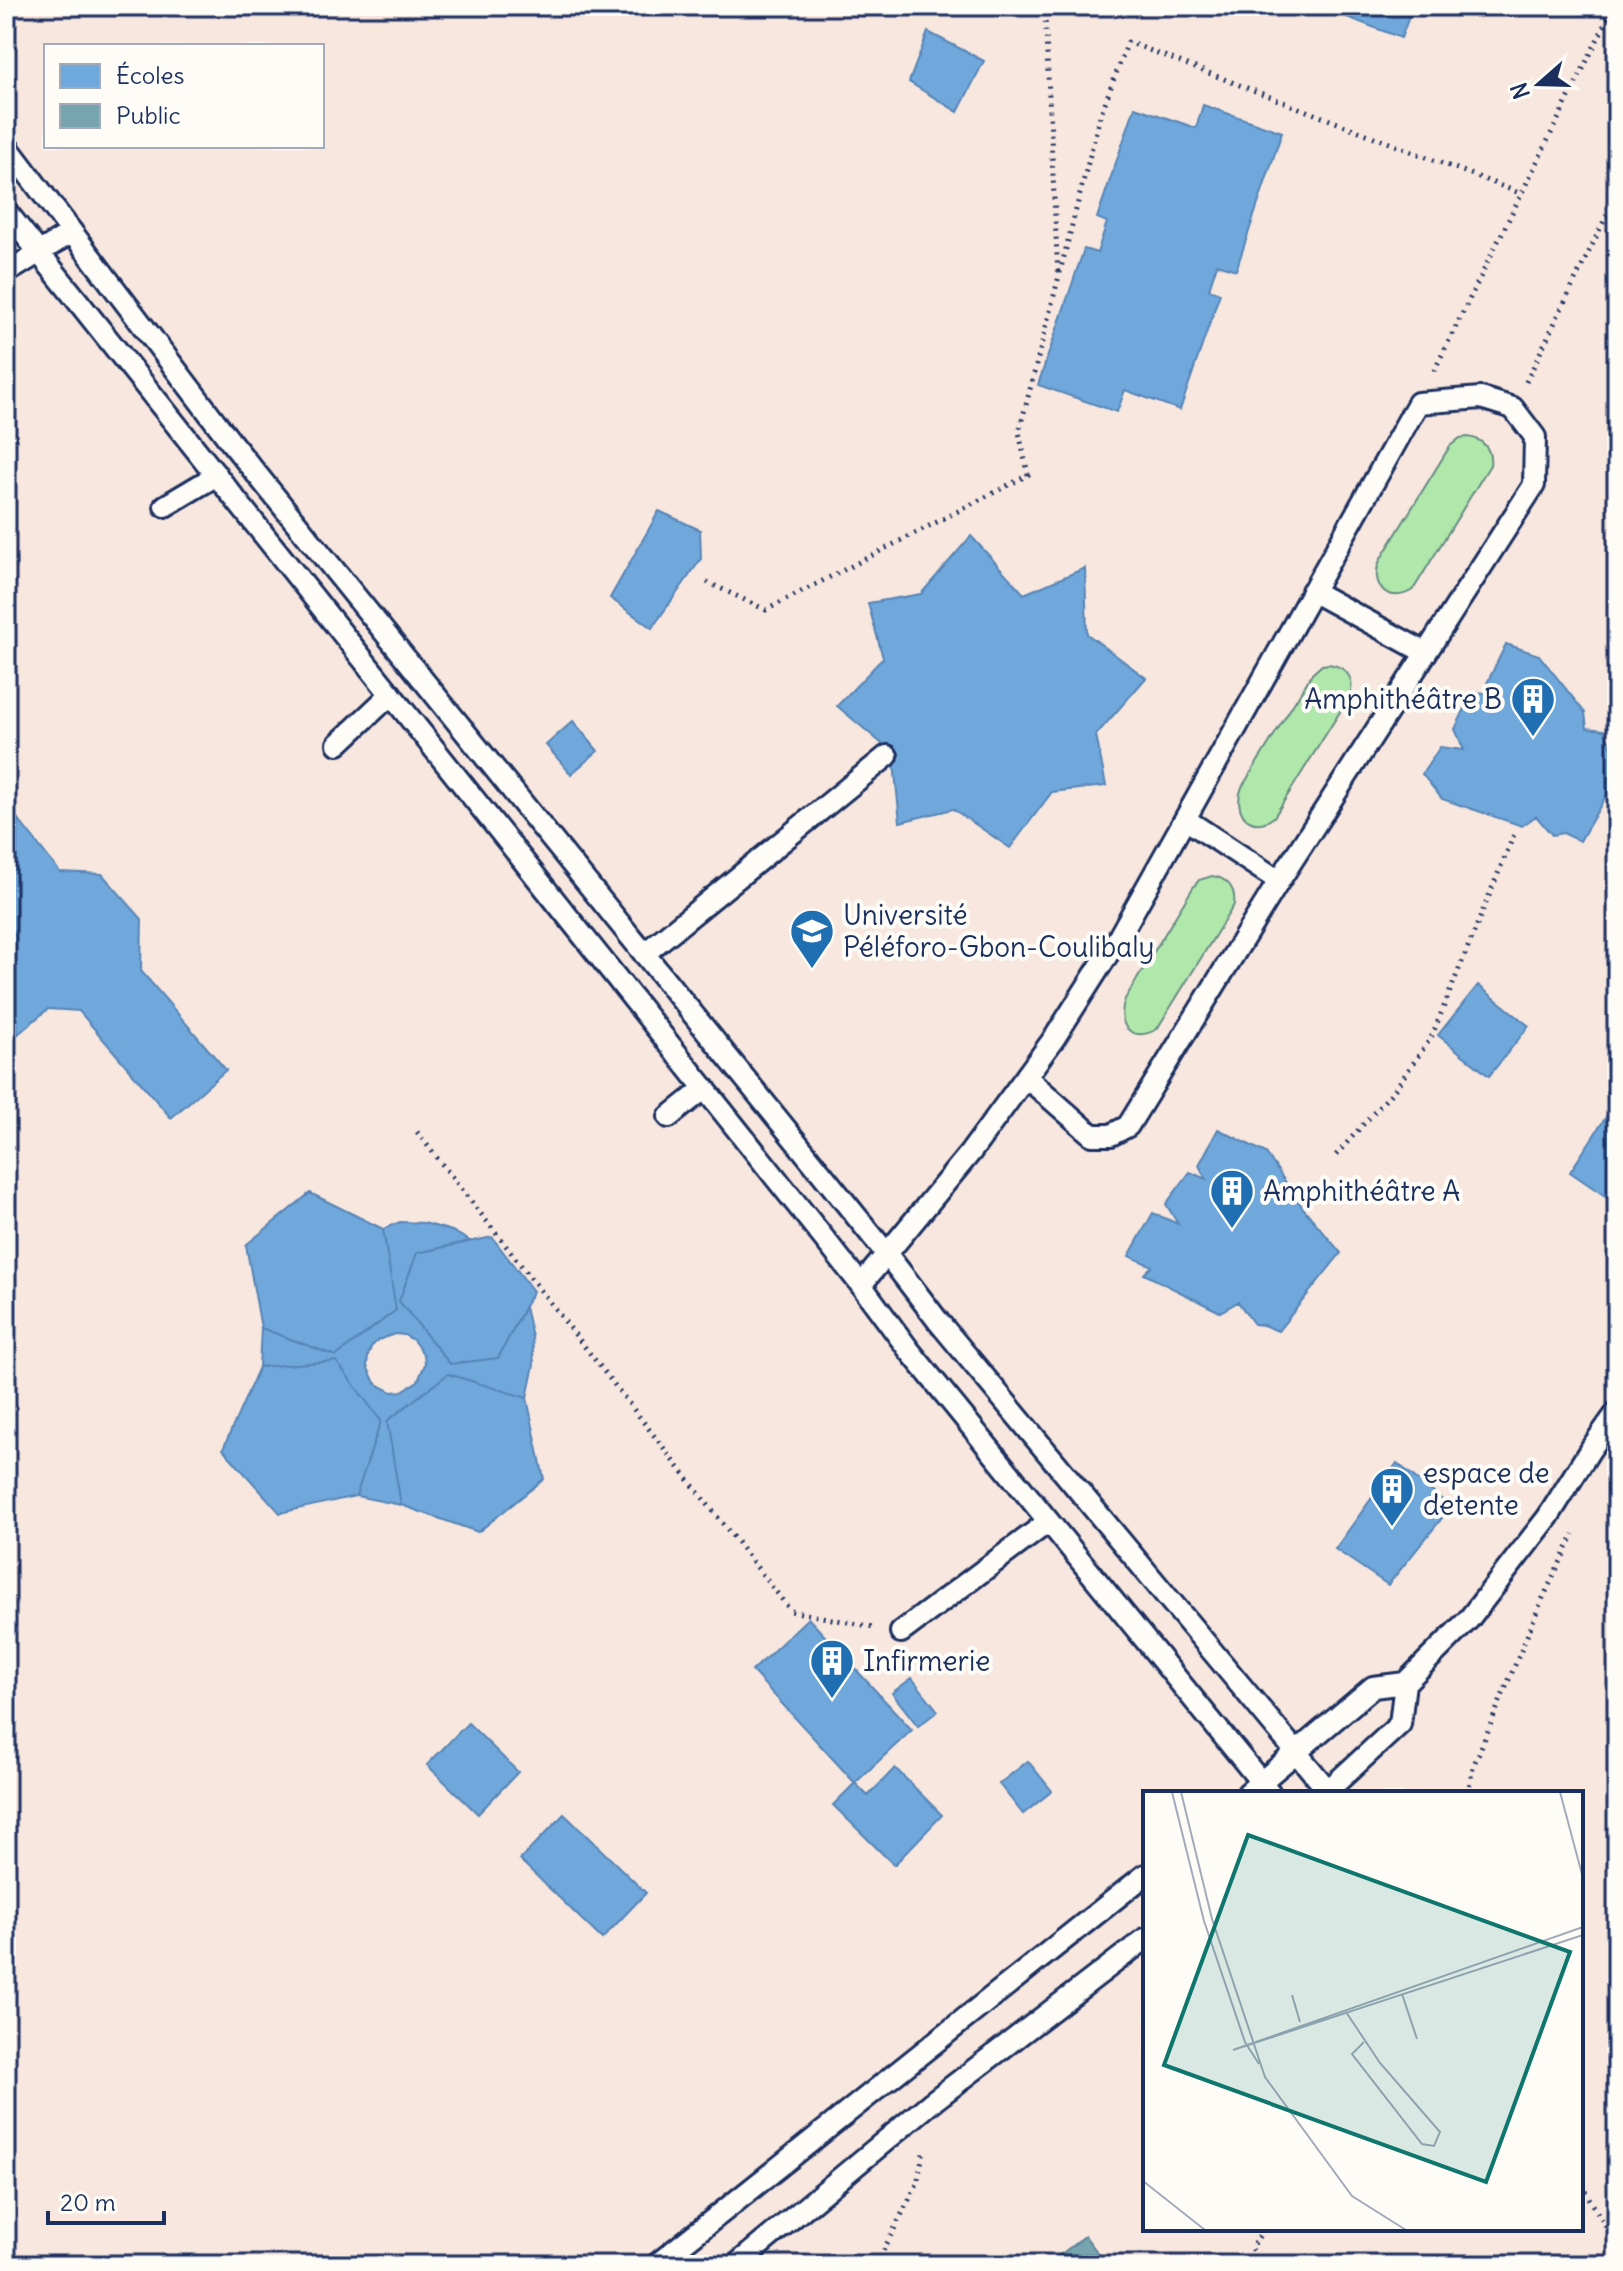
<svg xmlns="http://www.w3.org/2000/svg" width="1623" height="2271" font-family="Delius,sans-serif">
<rect width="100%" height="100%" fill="#fdfcf7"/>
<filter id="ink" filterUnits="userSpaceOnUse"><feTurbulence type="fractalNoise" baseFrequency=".0125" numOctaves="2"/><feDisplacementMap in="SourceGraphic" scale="16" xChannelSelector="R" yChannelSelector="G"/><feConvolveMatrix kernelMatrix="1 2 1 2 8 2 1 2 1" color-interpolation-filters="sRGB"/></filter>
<g filter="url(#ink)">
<path fill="#f8e7de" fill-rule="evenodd" d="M6,6H1617V2265H6ZM46,46H322V146H46ZM1145,1793H1581V2229H1145Z"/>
<path fill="#b0e7aa" stroke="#668b84" stroke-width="2" d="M1468,437C1483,439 1492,449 1490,465L1413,590C1388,605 1369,585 1380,560L1450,446L1460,438Z
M1329,664C1348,667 1357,681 1348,699L1274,817C1250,835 1232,811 1242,787L1312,674L1322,665Z
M1212,876C1228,878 1236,889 1234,905L1157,1029C1132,1044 1115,1025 1125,999L1194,886L1199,880Z"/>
<path fill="#6fa8dc" stroke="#5684b6" stroke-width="2" fill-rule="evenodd" d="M1327,6H1413L1401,38L1326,9Z
M928,32L984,61L958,112L909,82Z
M1203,105L1282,132L1236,270L1217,264L1209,289L1220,293L1180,410L1125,390L1117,412L1038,385L1084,249L1097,253L1107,222L1097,218L1135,107L1196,128Z
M659,511L700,530L701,559L652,628L610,598Z
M971,536L1024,594L1085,568L1087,634L1146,678L1096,735L1106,786L1052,792L1010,848L953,809L900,822L893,753L837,706L883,658L868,603L921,594Z
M1506,644L1539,655L1585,713L1587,728L1604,730L1611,745L1617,749V777L1580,841L1563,833L1552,835L1536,816L1522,826L1442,799L1422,774L1440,747L1464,750L1455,729L1473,692L1499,694L1487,683Z
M573,721L598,751L571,774L546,745Z
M6,804L60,872L102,874L142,919L141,971L226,1070L171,1118L79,1011L48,1009L6,1044Z
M1478,985L1529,1026L1489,1076L1438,1035Z
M1617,1100V1204L1570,1172Z
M1218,1129L1266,1153L1303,1208L1341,1253L1278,1331L1263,1325L1254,1324L1238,1302L1220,1312L1144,1274L1152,1266L1129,1256L1153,1213L1178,1224L1166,1204L1190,1172L1206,1179L1199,1165Z
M310,1193L383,1229L396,1310L336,1356L261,1328L246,1245Z
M400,1222L424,1223L452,1231L470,1241L417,1253L399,1301L450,1364L498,1358L525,1307L532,1337L534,1365L527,1398L448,1374L387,1421L401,1505L356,1496L381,1421L336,1361L259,1367L261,1328L336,1356L396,1310L383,1229ZM395,1334L404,1335L413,1340L424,1355L425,1364L418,1381L402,1391L392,1392L375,1383L367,1366L368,1356L371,1347L378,1340Z
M492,1237L533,1291L498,1358L450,1364L399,1301L417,1253Z
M336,1361L381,1421L356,1496L280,1513L223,1449L259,1367Z
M448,1374L527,1398L544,1479L478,1532L401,1505L387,1421Z
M1397,1463L1451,1507L1388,1585L1335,1549Z
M808,1618L912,1730L855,1783L752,1671Z
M912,1678L938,1711L918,1726L892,1693Z
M468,1723L518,1772L478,1814L427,1765Z
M1028,1761L1052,1791L1023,1814L999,1784Z
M895,1768L942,1815L894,1865L833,1805L855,1783L868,1796Z
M564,1814L646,1893L602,1939L520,1860Z"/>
<path fill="#76a5af" stroke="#5b8297" stroke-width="2" d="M1085,2236L1107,2265H1047Z"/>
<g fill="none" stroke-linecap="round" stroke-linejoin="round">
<g stroke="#1b2f5e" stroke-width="26">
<path id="service" d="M6,145L230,441L886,1253L938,1321L1330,1793
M6,211L861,1285L909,1350L1270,1793
M6,273L72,232
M165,506L217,475
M1312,591L1426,653
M338,744L391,694
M1185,819L1279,881
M644,954L887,756
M669,1117L705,1088
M861,1285L970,1153L1055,1037L1120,935L1418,403L1481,398L1513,408L1535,437L1534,485L1279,881L1128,1126L1111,1135H1092L1026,1077
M901,1632L1048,1522
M1248,1793L1373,1687L1405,1683L1469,1619L1548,1517L1590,1450L1617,1412
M1325,1793L1400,1724L1405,1683
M656,2265L1145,1875
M736,2265L932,2102L1145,1939"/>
</g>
<path stroke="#1b2f5e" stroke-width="5" stroke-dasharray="2 6" stroke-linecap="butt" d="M1047,6L1045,15L1058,276
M1434,371L1614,6
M1526,382L1617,194
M707,582L766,610L1028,475L1019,432L1100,116L1128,42L1522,194
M417,1132L791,1611L873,1627
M1336,1155L1395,1089L1431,1038L1515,832
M1468,1793L1473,1767L1541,1602L1574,1534
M1581,2184L1617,2246
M876,2265L917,2184L924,2149
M1260,2265L1251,2248L1264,2229"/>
<use href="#service" stroke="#fdfcf7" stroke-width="20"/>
</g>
</g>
<defs>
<g id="building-pin" transform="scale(2.3)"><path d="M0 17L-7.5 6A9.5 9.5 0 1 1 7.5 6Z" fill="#1f6fb2" stroke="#fdfcf7"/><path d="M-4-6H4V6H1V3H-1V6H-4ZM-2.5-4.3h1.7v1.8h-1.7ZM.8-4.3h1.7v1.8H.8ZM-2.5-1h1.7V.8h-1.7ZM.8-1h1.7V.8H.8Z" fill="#fff"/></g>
<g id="university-pin" transform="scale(2.3)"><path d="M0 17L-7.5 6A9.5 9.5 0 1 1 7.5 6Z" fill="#1f6fb2" stroke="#fdfcf7"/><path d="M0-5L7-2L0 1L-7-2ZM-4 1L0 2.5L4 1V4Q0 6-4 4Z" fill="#fff"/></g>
</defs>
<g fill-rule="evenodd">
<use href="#building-pin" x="1533" y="699"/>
<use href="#university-pin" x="812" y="931"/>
<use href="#building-pin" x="1232" y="1191"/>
<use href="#building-pin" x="1392" y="1489"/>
<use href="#building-pin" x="832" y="1661"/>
</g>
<g text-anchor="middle" stroke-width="8" stroke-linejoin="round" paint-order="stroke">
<g font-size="28" fill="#1b2f5e" stroke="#fdfcf7" text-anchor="start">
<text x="1502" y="709" text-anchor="end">Amphithéâtre B</text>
<text x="843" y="925">Université<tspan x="843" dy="32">Péléforo-Gbon-Coulibaly</tspan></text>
<text x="1263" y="1201">Amphithéâtre A</text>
<text x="1423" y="1483">espace de<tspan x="1423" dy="32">detente</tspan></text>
<text x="863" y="1671">Infirmerie</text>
</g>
</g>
<g transform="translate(1143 1791)">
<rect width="440" height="440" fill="#fdfcf7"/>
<path fill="none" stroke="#a3aaba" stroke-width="2" d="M29,1L61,130L102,251L116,273M38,1L69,128L122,286L209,405L263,439M417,1L440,87M440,136L90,259L440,144M259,203L274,248M149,204L157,231M203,221L237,272L297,341L291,355L279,353L209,263L221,251M0,390L62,439"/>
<path fill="#0f766e" fill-opacity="0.15" stroke="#0f766e" stroke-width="4" d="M105,44L427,161L343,391L21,274Z"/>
<rect width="440" height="440" fill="none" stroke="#1b2f5e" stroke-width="4"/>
</g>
<rect width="1623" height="2271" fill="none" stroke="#fdfcf7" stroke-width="32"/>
<rect x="16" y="16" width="1591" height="2239" fill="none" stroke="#1b2f5e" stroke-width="3" filter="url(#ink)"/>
<rect x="44" y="44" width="280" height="104" fill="#fdfcf7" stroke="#a3aaba" stroke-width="2"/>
<rect x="60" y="64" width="40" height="24" fill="#6fa8dc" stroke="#a3aaba" stroke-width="2"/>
<text x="116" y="84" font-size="24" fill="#1b2f5e">Écoles</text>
<rect x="60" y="104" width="40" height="24" fill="#76a5af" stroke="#a3aaba" stroke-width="2"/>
<text x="116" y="124" font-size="24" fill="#1b2f5e">Public</text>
<g transform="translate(1539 84) rotate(250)" stroke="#fdfcf7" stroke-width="6" paint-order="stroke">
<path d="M0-6L14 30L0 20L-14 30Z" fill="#1b2f5e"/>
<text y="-12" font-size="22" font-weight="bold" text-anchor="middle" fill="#1b2f5e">N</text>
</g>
<path d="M48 2211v12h116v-12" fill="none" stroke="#1b2f5e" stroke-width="4"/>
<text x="60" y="2211" font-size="24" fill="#1b2f5e" stroke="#fdfcf7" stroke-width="6" paint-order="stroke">20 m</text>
</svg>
